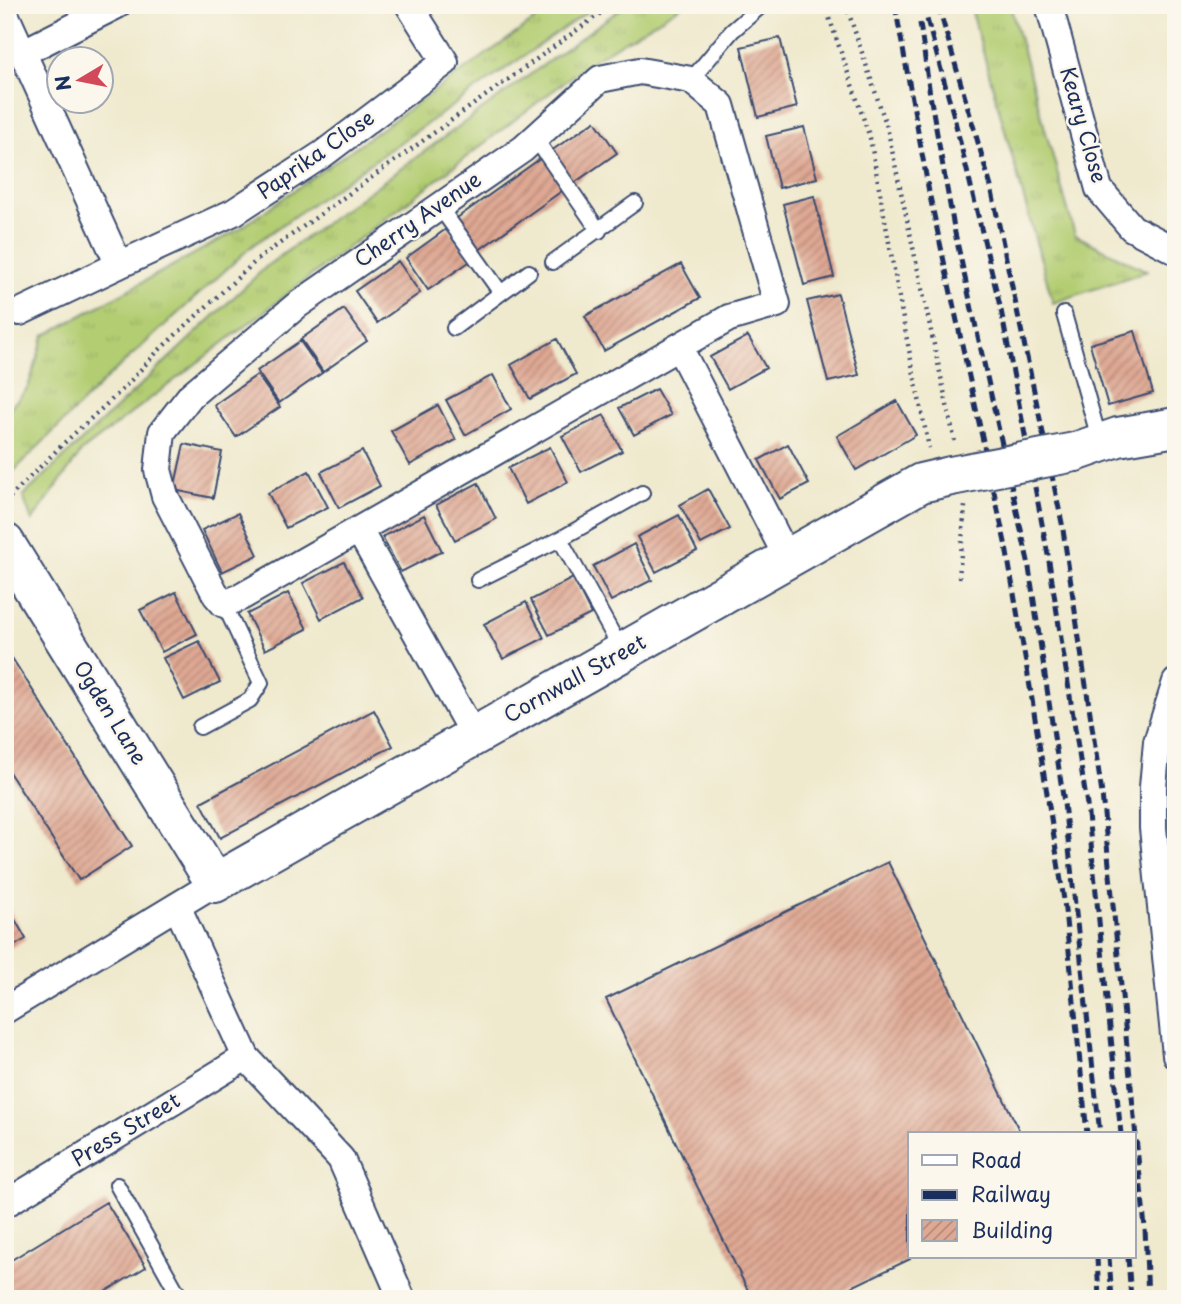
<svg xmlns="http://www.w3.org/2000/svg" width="1181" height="1304" font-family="'Playpen Sans',sans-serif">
<defs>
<pattern id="grass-tufts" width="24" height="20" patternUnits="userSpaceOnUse" patternTransform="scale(1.75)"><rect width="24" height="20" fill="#b3cd72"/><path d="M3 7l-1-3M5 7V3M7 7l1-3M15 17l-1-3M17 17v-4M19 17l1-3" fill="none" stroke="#99b065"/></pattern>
<pattern id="building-hatch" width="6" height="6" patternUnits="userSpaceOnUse" patternTransform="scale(1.75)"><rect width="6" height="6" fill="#dfa893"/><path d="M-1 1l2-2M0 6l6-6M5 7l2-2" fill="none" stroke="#b4897b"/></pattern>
</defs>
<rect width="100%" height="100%" fill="#fbf7ec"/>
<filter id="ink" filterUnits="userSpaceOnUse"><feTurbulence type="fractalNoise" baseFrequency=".0143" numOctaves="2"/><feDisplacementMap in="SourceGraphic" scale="14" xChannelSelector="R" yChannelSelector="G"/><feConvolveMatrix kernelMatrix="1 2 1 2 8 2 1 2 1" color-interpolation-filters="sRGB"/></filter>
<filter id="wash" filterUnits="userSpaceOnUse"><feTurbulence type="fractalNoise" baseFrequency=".00686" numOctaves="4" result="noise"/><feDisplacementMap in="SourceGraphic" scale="28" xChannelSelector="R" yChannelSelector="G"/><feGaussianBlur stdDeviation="1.57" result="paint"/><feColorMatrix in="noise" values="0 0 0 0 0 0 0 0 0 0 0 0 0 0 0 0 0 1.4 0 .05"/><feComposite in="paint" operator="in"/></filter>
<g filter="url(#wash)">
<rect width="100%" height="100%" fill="#efe9cd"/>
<path fill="url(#grass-tufts)" stroke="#677e68" stroke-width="2" d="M556,5H597L253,245L109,376L7,478L5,413L28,388L44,336L238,230Z
M626,5H683L593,60L82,451L32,521L23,496L268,265Z
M970,5H1010L1075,235L1147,271L1053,303Z"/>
<g id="blocks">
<path fill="url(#building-hatch)" d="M780,38L797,107L758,117L741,47Z
M595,121L617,153L574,183L551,151Z
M804,127L817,178L779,188L766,136Z
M544,156L566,188L479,250L457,218Z
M814,196L834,277L804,285L783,204Z
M449,227L472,260L428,290L406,258Z
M398,261L420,293L377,323L355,291Z
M681,264L700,298L604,351L585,316Z
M838,294L859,375L828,382L807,301Z
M344,309L367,341L323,372L301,339Z
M1135,331L1153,393L1108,406L1090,344Z
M748,336L766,368L728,389L710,357Z
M557,339L576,374L530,399L511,365Z
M300,341L322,373L279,403L257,371Z
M257,375L280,407L236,437L214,405Z
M493,375L511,409L465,435L446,400Z
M656,389L671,415L634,435L619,408Z
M897,401L916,435L856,470L837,436Z
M438,405L456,440L410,465L391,431Z
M604,415L622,451L581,472L562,436Z
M184,444L222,452L213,498L174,490Z
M788,444L809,484L780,499L759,460Z
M550,447L568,482L526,504L508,468Z
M362,451L380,486L339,508L321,472Z
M309,471L328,507L286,528L268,493Z
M478,483L496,519L455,540L436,505Z
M708,489L730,529L701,544L680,505Z
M238,513L258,555L222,572L202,530Z
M424,515L442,551L401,572L382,537Z
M679,515L697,551L656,572L637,537Z
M634,544L652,580L611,601L593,566Z
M344,562L363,597L321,619L303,583Z
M573,578L591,614L549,635L531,600Z
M176,592L197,634L162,652L140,610Z
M288,593L307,629L265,650L247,614Z
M526,602L544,638L503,659L484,624Z
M199,641L220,682L184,700L163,658Z
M5,647L132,846L79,880L5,766Z
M374,710L393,746L220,838L201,802Z
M888,862L1021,1134H910V1259L827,1299H752L606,999Z
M5,902L26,939L5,951Z
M106,1202L146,1267L93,1299H5V1264Z"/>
</g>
</g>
<g filter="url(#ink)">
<use href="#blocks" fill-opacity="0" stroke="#3b4b6f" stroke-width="2"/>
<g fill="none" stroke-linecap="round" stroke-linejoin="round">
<g stroke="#3b4b6f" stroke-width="18">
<path id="lane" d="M691,80L732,31L762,5
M535,138L599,231
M439,206L501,293
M553,262L635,203
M1064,314L1100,442
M454,328L529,272
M560,539L642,493
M478,580L560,539L622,651
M200,727L250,700L261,683L224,604
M117,1185L181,1299"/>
</g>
<g stroke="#3b4b6f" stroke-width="30">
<path id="street" d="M1049,5L1099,189L1132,228L1176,251
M5,14L119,265L20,312
M24,52L117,5
M640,71L691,80L721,105L777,304L729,318L241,597L224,604L216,595L165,496L158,470L162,432L191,395L296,306L523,149L600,79Z
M119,265L234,212L323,154L445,62L409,5
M679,347L788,559
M359,530L474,736
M1176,682L1157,742L1153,787V828L1176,1055
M177,906L246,1057L341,1159L402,1299
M5,1010L215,883
M5,1204L246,1057"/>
</g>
<g stroke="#3b4b6f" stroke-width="42">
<path id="secondary" d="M1075,452L1118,437L1176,427
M5,543L215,883L921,483L951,476"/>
</g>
<path stroke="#3b4b6f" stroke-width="4.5" stroke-dasharray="2 5" stroke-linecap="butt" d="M825,5L870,138L905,330L929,448
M846,5L887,127L955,442
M5,502L64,443L121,391L156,353L258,259L612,5
M959,578L965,506"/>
<use href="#lane" stroke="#fff" stroke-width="14"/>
<use href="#street" stroke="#fff" stroke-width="26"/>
<use href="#secondary" stroke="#fff" stroke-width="38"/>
<path stroke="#1b2f5e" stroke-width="5" stroke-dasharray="10 5" stroke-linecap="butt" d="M895,5L929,192L1006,547L1030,687L1064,900L1087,1134
M923,5L953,113L1001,310L1048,555L1087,805L1121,1134
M938,5L991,187L1062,523L1102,794L1145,1228L1148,1299
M920,23L930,95L955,233L1028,561L1064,803L1100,1134
M1097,1257L1099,1299
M1109,1257L1112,1299
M1128,1257L1131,1299"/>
<g stroke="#3b4b6f" stroke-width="42" stroke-linecap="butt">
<path id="secondary-bridge" d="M951,476L1075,452"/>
</g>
<use href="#secondary-bridge" stroke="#fff" stroke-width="38"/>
</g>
</g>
<g text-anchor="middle" stroke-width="5" stroke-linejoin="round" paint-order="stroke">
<g font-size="21" fill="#1b2f5e" stroke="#fbf7ec">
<text transform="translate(1083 125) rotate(74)" y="7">Keary Close</text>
<text transform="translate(316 155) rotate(-35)" y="7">Paprika Close</text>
<text transform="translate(418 220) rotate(-35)" y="7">Cherry Avenue</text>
<text transform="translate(575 679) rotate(-29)" y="7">Cornwall Street</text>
<text transform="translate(110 713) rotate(58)" y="7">Ogden Lane</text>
<text transform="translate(126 1130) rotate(-31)" y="7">Press Street</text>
</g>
</g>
<rect width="1181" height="1304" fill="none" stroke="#fbf7ec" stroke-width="28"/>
<rect x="908" y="1132" width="228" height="126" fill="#fbf7ec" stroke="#a1a7b3" stroke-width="2"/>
<rect x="922" y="1155" width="35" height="10" fill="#ffffff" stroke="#a1a7b3" stroke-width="2"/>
<text x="971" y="1168" font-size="21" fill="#1b2f5e">Road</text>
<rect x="922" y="1190" width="35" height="10" fill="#1b2f5e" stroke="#a1a7b3" stroke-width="2"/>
<text x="971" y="1202" font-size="21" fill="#1b2f5e">Railway</text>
<rect x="922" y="1220" width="35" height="21" fill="url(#building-hatch)" stroke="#a1a7b3" stroke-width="2"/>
<text x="971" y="1238" font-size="21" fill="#1b2f5e">Building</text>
<g transform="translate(80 80) rotate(260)"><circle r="33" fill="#fbf7ec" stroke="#a1a7b3" stroke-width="2"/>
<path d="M0-5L12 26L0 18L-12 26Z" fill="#d1495b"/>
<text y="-10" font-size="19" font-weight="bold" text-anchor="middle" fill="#1b2f5e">N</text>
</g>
</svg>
